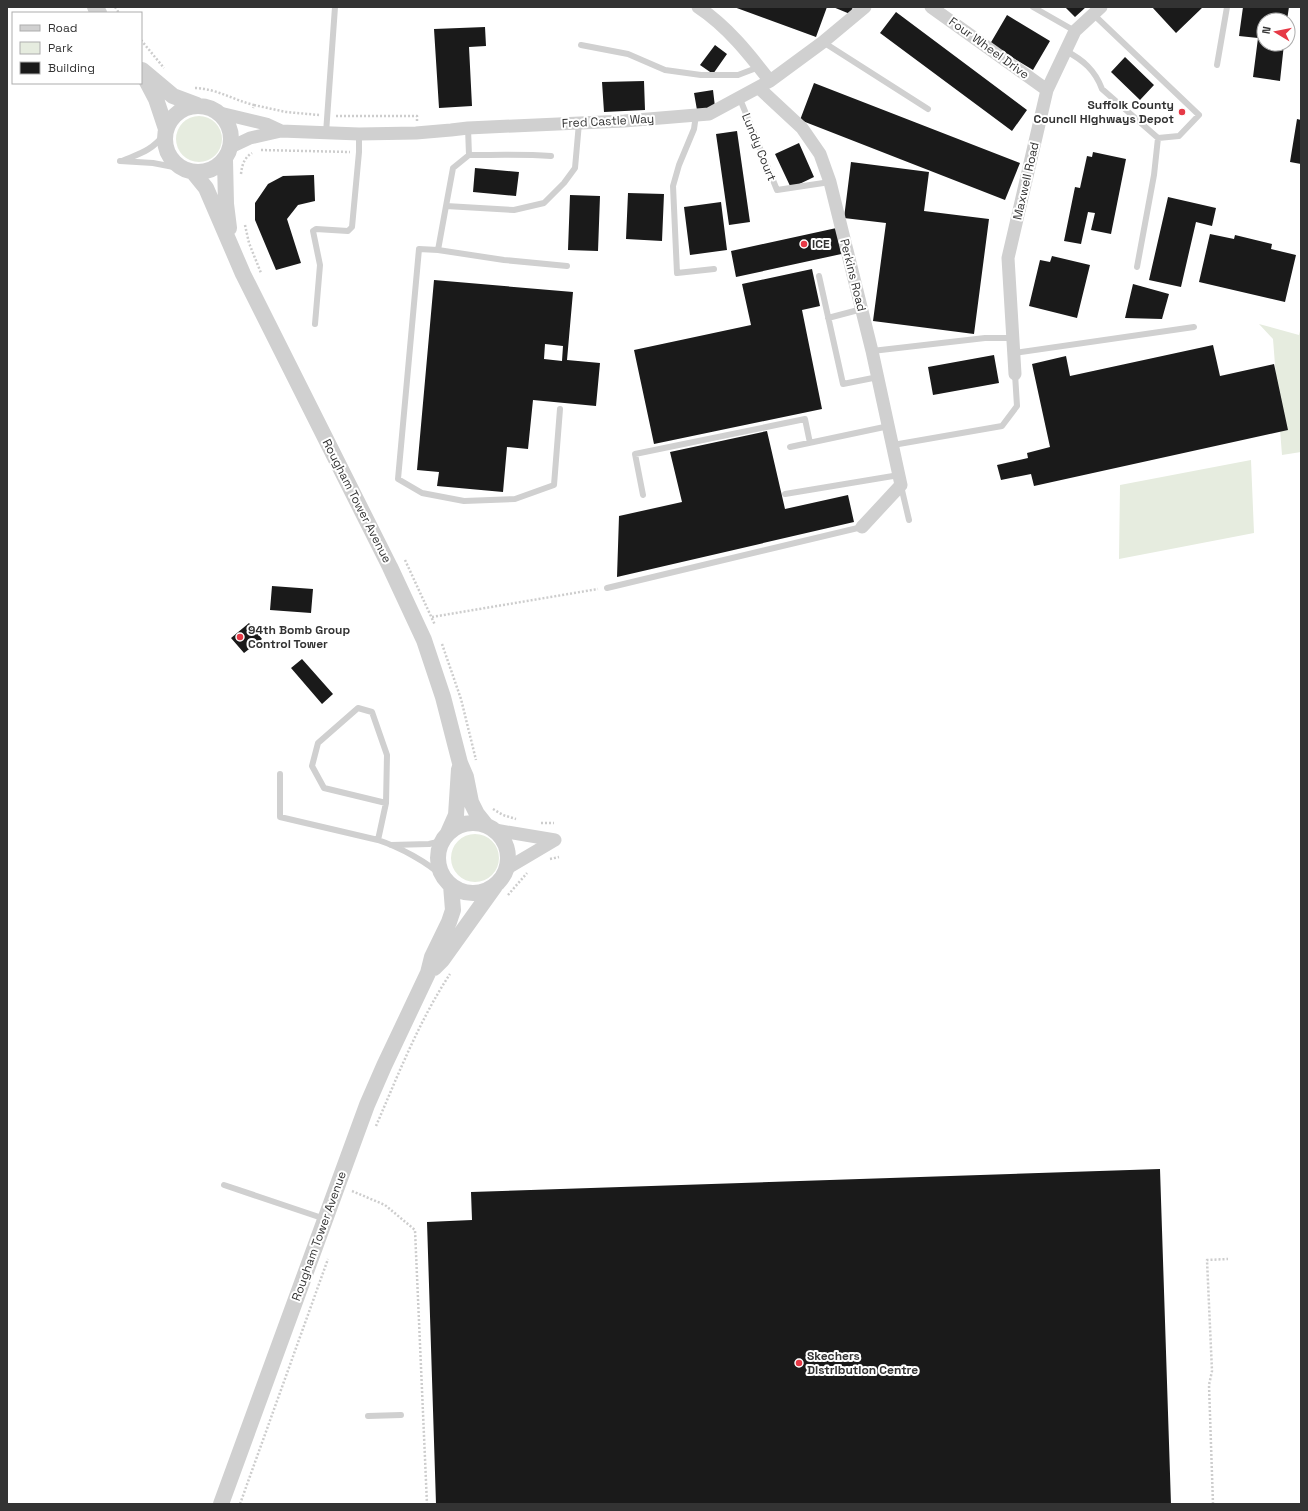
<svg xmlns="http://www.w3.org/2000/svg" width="1308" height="1511" font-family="'Space Grotesk',sans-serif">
<rect width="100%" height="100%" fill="#fff"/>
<path fill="#e6ecdf" d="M176 139a23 23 0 1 1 46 0a23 23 0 1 1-46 0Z
M1259,324L1299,335L1301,327V452L1282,455L1273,339Z
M1251,460L1254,533L1119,559L1120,485Z
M451 858a24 24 0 1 1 48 0a24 24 0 1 1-48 0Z"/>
<path fill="#1a1a1a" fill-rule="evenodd" d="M734,7H827L816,37Z
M833,7H853L850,14Z
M1065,7H1086L1075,17Z
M1152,7H1203L1176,33Z
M1243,7H1289L1287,20H1264V44H1284L1280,81L1253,77L1258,38L1239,36Z
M896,12L1027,110L1012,131L880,33Z
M1007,15L1050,41L1033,70L990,44Z
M485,27L486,46L469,47L472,106L439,108L434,29Z
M715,45L727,54L713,74L700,65Z
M1125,57L1154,85L1140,100L1111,72Z
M644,81L645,110L604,112L602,82Z
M814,83L1020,163L1005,200L800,120Z
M713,90L715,107L697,110L694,93Z
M1297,119L1301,120V164L1290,162Z
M737,131L750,222L729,225L716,134Z
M799,143L814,177L791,188L775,154Z
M1093,152L1126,159L1111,234L1091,230L1095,213L1088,212L1081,244L1064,241L1075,187L1080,188L1087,156L1092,157Z
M851,162L929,172L924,211L989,219L974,334L873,321L886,223L844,218Z
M475,168L519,172L516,196L473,192Z
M314,175L315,201L298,205L287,219L301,263L276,270L255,220V203L268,184L283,176Z
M628,193L664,194L662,241L626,239Z
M570,195L600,196L598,251L568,250Z
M1168,197L1216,208L1212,226L1196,222L1181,287L1149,280Z
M721,202L727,250L690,255L684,207Z
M841,227L846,253L736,277L731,251Z
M1210,234L1234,239L1235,235L1272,244L1271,249L1296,255L1285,302L1199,282Z
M1052,256L1090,265L1077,318L1029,306L1040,260L1050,262Z
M812,269L820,306L802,310L822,409L654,444L634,350L751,325L742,284Z
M434,280L573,292L567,360L600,363L596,406L533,400L528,449L507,447L503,492L437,486L439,472L417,470ZM545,344L563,346L562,361L544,359Z
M1133,284L1169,294L1162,319L1125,318Z
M1213,345L1220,376L1274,364L1288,430L1034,486L1031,474L1001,480L997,465L1028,458L1027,453L1050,447L1032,364L1066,356L1070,376Z
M994,355L999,383L933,395L928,367Z
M767,431L785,509L848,495L854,522L617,577L619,516L682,502L670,452Z
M272,586L313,589L311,613L270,610Z
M249,623L262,639L244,653L231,638Z
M302,659L333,694L322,704L291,668Z
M1160,1169L1171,1504H436L427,1222L472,1220L471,1192Z"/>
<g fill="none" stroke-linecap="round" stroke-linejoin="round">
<path stroke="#cdcdcd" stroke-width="2.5" stroke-dasharray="2 2" stroke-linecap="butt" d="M115,7L119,13
M141,40L164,68
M195,88C218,89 233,100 254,105L253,108
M254,105L286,112L319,115
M336,116H417V121
M261,150L350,152
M241,174C242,165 244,158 252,153
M245,225L249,243L261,273
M405,560L435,625
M432,617L598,589
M442,644L461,699L476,760
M493,809L503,815L516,819
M541,823H554
M550,859L559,857
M508,895L527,873
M376,1126C398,1075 419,1021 450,974
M352,1191L385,1205L415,1230L427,1504
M240,1504L328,1259
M1213,1504L1209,1385L1212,1371L1207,1260L1228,1259"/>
<path stroke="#d0d0d0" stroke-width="6" d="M1033,7L1075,31
M823,42L928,109
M581,45L628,54L665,70L701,75H738L759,67
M1066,51C1083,60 1095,70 1102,89L1158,138L1179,136L1199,115L1093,14
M1217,65L1227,7
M740,99L777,190L830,182
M696,115L694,129L679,165L673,186L677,273L714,269
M468,128L469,155
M326,133L335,7
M120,161L153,163L184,169
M122,161C141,153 151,151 165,134
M446,206L453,168L469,155C496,155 524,154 551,156
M438,250L419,249L398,479L422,493L464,501L515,499L554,485L560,409
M567,266L504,260L438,250L446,206L514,210L544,203L564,183L575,168L579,123
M1137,267L1154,175L1158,138
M819,276L843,384L878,377
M828,318L862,309
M315,324L320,265L313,231L316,229L348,231L352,227L359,152V134
M872,351L985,338H1013
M1014,353L1194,327
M893,445L1002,426L1017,406L1015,374
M790,447L889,426
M901,486L909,520
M785,494L899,475
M643,495L635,454L805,419L810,443
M607,588L862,527
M280,774V817L378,840C399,847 428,862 444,878
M378,840L386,803L324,788L312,766L318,743L358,708L372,712L387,755L386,803
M391,845L429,844L442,841
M224,1185L325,1219
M368,1416L401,1415"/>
<path stroke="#d0d0d0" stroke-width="13" d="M698,7C727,26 749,54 770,81
M931,7L1047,90
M759,88L802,128L820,154L830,182L872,351L901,485L862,527
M220,113L266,124L281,131
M231,147L250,138L281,131L359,134L416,133L451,130L468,128L624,121L709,114L770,81L823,42L865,7
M1015,374L1008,258L1047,90L1075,31L1101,7
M495,830L555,840
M506,869L555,840"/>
<path stroke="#d0d0d0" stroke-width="16" d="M95,7L99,13
M142,70L173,96L197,105
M145,78L156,99L166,129
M165 139a33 33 0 1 1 66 0a33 33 0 1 1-66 0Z
M225,160L226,204L229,228
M193,172L206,188L243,274L390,567L424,640L443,697L460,763L466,777L471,802L477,814L485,824
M438 858a35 35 0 1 1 70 0a35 35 0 1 1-70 0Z
M448,833L456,815L459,769
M434,968L442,960L495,886
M221,1504L367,1105L384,1066L428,973L432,957L449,922L453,910L451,885"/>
</g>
<g fill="#e63946" stroke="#fff" stroke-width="1.5">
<circle cx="1182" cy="112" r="4"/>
<circle cx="804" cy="244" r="4"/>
<circle cx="240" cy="637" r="4"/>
<circle cx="799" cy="1363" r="4"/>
</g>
<g text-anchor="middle" stroke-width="4" stroke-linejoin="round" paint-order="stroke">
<g font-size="12" fill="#333" stroke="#fff">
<text transform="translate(989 48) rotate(36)" y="4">Four Wheel Drive</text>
<text transform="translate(608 121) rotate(-3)" y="4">Fred Castle Way</text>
<text transform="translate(759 147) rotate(68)" y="4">Lundy Court</text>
<text transform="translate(1026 181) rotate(-77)" y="4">Maxwell Road</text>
<text transform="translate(853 275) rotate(76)" y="4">Perkins Road</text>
<text transform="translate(357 501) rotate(63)" y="4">Rougham Tower Avenue</text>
<text transform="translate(319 1236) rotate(-70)" y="4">Rougham Tower Avenue</text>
</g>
<g font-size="12" font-weight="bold" fill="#333" stroke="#fff" text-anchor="start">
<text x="1174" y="109" text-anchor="end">Suffolk County<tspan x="1174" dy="14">Council Highways Depot</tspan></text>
<text x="812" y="248">ICE</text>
<text x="248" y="634">94th Bomb Group<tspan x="248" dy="14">Control Tower</tspan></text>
<text x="807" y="1360">Skechers<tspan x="807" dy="14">Distribution Centre</tspan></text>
</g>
</g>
<rect width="1308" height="1511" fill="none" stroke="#333333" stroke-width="16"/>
<rect x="12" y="12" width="130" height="72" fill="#ffffff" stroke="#adadad"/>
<rect x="20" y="25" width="20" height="6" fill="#d0d0d0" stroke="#adadad"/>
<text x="48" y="32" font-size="12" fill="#333333">Road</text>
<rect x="20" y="42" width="20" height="12" fill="#e6ecdf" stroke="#adadad"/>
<text x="48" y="52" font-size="12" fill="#333333">Park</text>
<rect x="20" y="62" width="20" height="12" fill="#1a1a1a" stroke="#adadad"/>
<text x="48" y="72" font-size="12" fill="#333333">Building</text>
<g transform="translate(1276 32) rotate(280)"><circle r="19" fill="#ffffff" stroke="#adadad"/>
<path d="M0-3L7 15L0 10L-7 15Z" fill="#e63946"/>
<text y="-6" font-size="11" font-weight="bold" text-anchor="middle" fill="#333333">N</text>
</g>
</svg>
